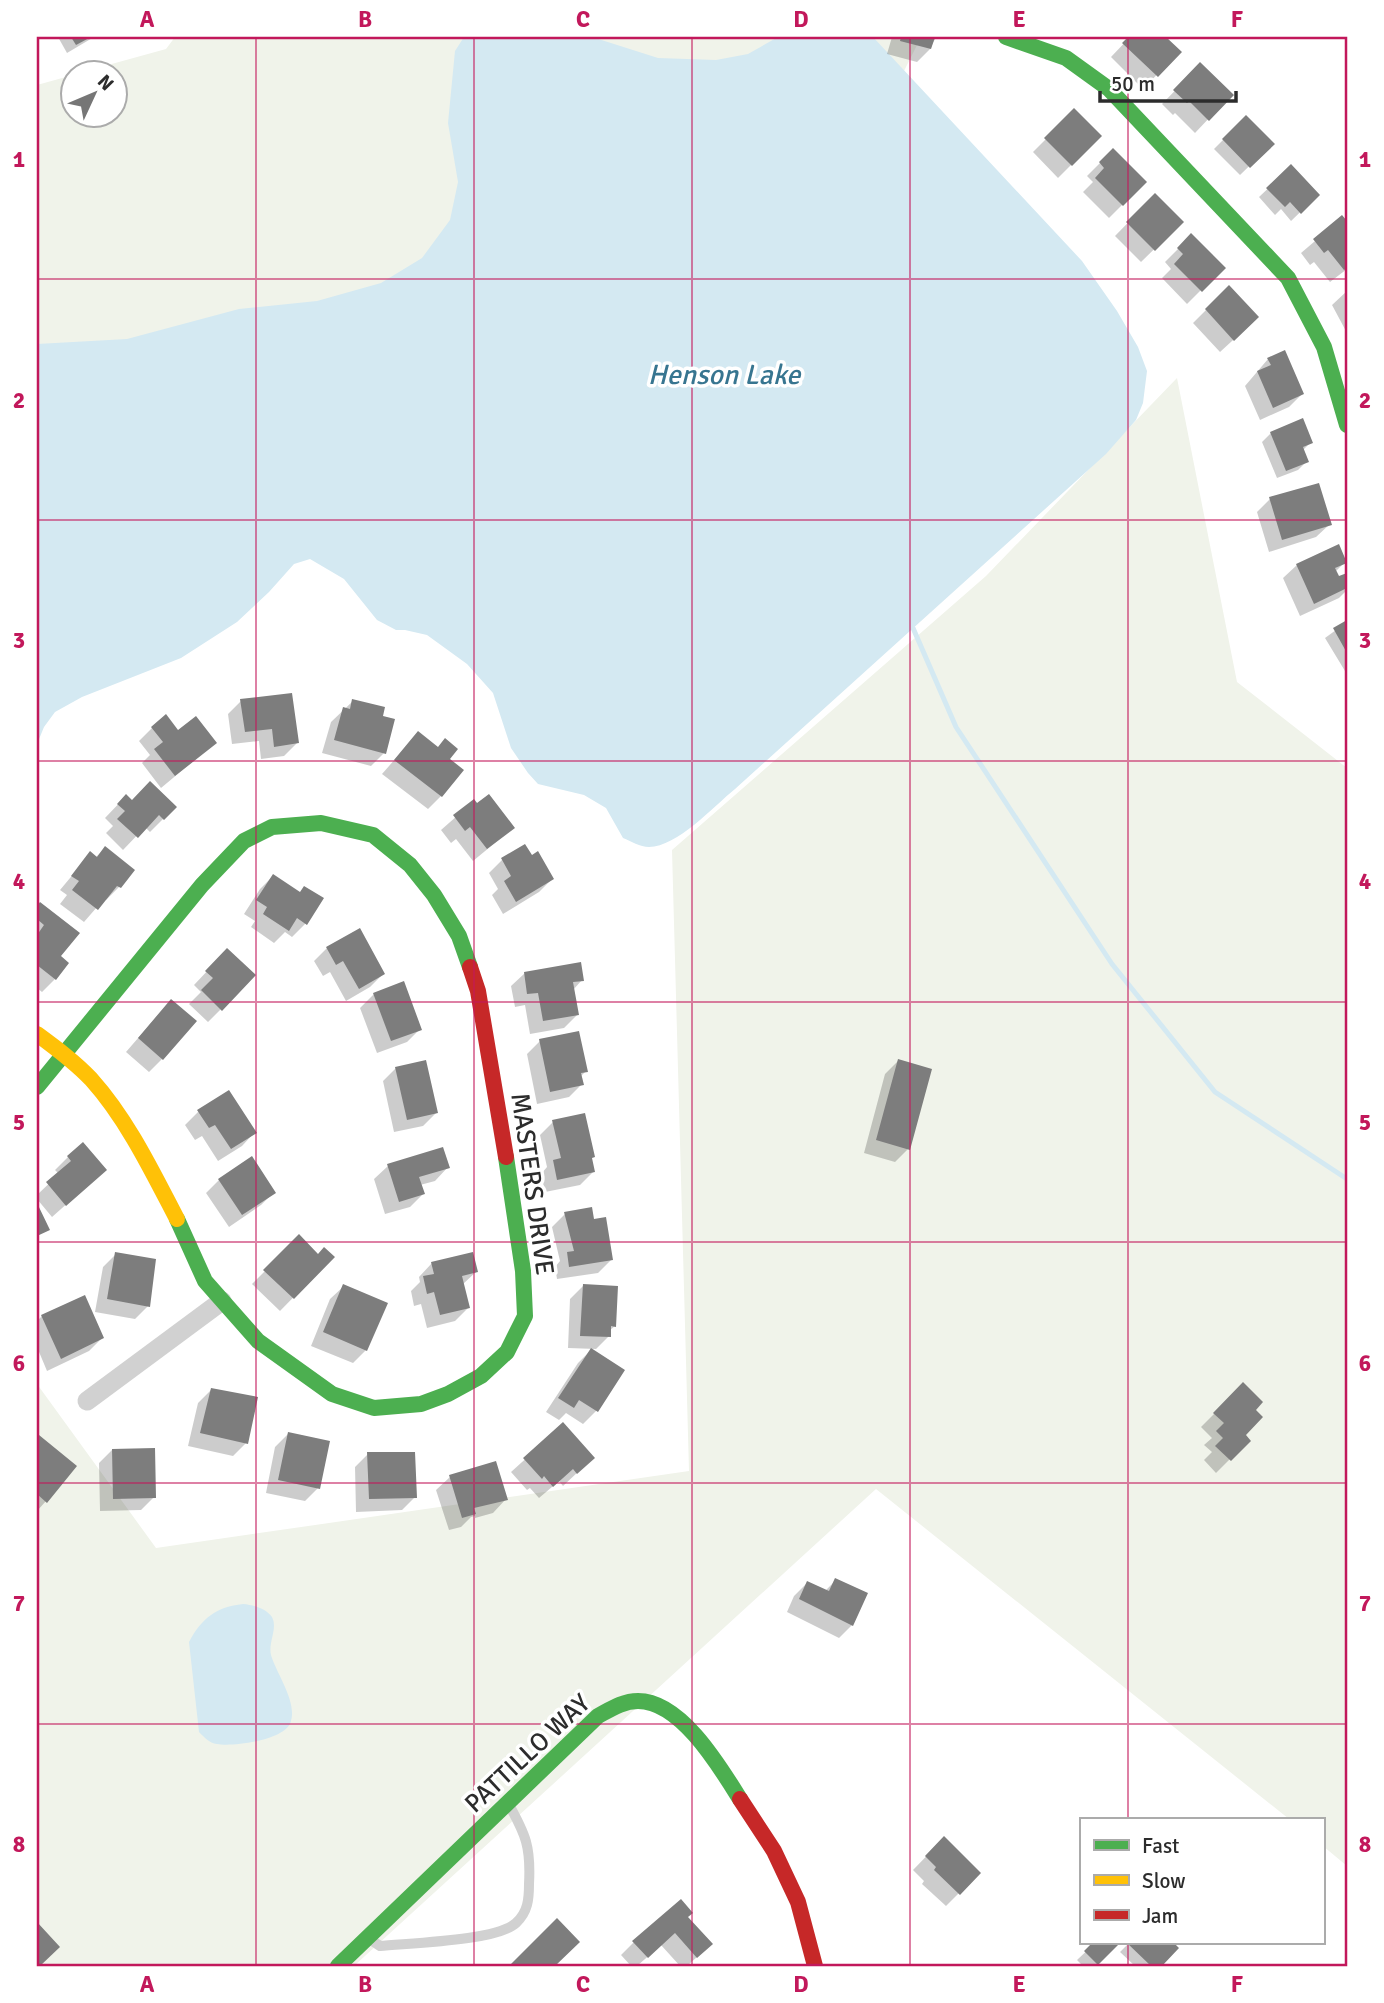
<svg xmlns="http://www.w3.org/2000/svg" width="1384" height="2003" font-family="Signika,sans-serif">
<rect width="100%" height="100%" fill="#fff"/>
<path fill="#f0f3ea" d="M175,37H492L466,227L436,298L37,372V85L73,75L74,116H116V74L79,73L166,49Z
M543,37H921L901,77L670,72Z
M1177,378L1237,682L1347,768V1866L1323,1846V1819H1289L876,1489L354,1966H37V1384L156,1548L689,1471L672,850L986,576Z"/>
<path fill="#d4e9f2" d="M464,37H592L658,58L716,60L748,54L778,37H873L1082,261L1117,311L1138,347L1147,371L1143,403L1136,420L1106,454L735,789C714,806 677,847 649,847C640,847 631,841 623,838L606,808L584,795L538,784L528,773L511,748L493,693L467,664L427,635L405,630H396L377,620L344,579L310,559L294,564L269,592L237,622L181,658L82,697L55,712L44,727L37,744V759V344L127,339L239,309L317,301L381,283L422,258L450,220L458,182L448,123L455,51Z
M243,1604C253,1605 266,1608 272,1617C278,1629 268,1642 271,1655C276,1673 297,1701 291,1721C287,1740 233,1747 217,1744C209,1743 204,1737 199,1732L189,1642C202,1618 216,1607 243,1604Z"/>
<path fill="#0003" d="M58,37H94L67,53Z
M892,37H936L930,49L917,62L887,54Z
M1130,37H1164L1179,52L1143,89L1111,57Z
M1200,65L1231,95L1195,133L1175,113L1173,115L1162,104Z
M1074,111L1100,136L1058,178L1033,152Z
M1246,117L1272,144L1240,175L1214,149Z
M1113,150L1145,182L1109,218L1083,192L1093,182L1087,176Z
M1291,167L1318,195L1291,221L1281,209L1275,215L1259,197Z
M1155,195L1182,222L1141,262L1115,236Z
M1342,218L1347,224V269L1330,282L1314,262L1310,265L1301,253Z
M1191,236L1223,268L1187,304L1162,278L1171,269L1165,262Z
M1347,291V333L1332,305Z
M1206,310L1244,330L1220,352L1193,323Z
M1268,359L1302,394L1289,407L1260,420L1245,386Z
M1271,433L1311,442L1302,451L1307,461L1298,470L1277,478L1262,442Z
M1270,499L1330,524L1316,537L1269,552L1257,512Z
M1345,562L1335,572L1338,579L1347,574V590L1339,598L1300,616L1283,578L1297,565Z
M1347,622V669L1345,671L1325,638Z
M241,701L297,743L284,756L261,759L259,741L232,744L228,714Z
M353,701L380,718L384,753L371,766L322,753L331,722Z
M152,728L178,732L215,743L161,788L142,763L150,755L139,741Z
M418,733L448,759L441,796L428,809L382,774Z
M126,796L132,802L175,807L150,832L145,827L123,850L106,833L113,826L105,818Z
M474,801L513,828L473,861L456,839L451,843L441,830Z
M524,846L531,857L552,879L539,892L503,914L492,895L498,889L489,873L502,860Z
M105,848L133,870L119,887L106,900L104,899L84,922L60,904L67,895L60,890L90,854L95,858Z
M273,876L299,893L321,899L305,924L292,937L285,932L274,943L251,927L255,921L244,914L260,889Z
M40,904L59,957L55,979L42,992L37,988V908Z
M327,948L383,974L370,987L346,1001L330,972L323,976L314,961Z
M227,950L221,1009L208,1022L189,1004L201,992L194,985Z
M525,973L582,980L573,990L577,1015L564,1028L530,1034L525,1005L515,1007L511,986Z
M374,994L420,1029L407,1042L377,1053L360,1008Z
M158,1015L162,1059L149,1072L126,1052Z
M540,1041L586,1071L580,1077L582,1084L569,1097L537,1104L527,1054Z
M898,1061L908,1149L895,1162L864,1153L885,1074Z
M396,1068L436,1113L423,1126L394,1132L383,1081Z
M198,1112L255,1132L242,1146L218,1161L202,1136L195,1140L185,1125Z
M553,1122L590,1159L593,1172L580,1185L545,1192L541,1174L547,1167L540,1135Z
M442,1150L448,1167L435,1181L420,1185L423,1194L410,1207L385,1214L374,1179L388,1166Z
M68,1157L105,1170L52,1217L37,1199V1195L59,1174L55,1170Z
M219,1180L274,1192L261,1205L229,1227L206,1193Z
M565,1214L592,1221L611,1260L598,1273L557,1279L555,1267L560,1261L552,1227Z
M299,1237L318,1256L333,1257L280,1311L252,1284Z
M116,1254L148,1306L135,1319L95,1312L103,1267Z
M432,1263L477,1271L462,1285L468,1308L455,1321L427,1328L421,1304L414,1306L411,1291L420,1282L419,1277Z
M344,1286L366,1350L353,1363L311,1346L330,1299Z
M583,1286L615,1326L609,1331V1336L596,1349L568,1348L570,1299Z
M42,1316L102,1338L89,1351L47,1371L37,1347V1321Z
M591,1350L623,1371L596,1411L583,1424L566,1413L559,1420L546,1412L578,1363Z
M1243,1385L1253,1410L1243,1435L1248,1441L1216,1473L1204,1460L1212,1452L1204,1445L1212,1438L1201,1427Z
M211,1390L246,1443L233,1456L188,1446L198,1403Z
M563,1425L579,1471L563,1486L559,1481L539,1498L530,1488L527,1490L511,1472Z
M288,1434L318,1488L305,1501L266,1493L275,1447Z
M39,1438L46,1501L37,1511V1440Z
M112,1450L154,1497L141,1510L100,1511L99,1463Z
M368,1454L415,1497L402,1510L356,1512L355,1467Z
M495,1463L506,1499L493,1513L475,1518V1516L471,1517L461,1527L449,1530L436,1490L450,1477Z
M836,1580L852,1625L839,1638L787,1612L794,1596L807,1583L825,1591Z
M944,1838L979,1873L946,1906L922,1884L924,1881L913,1870Z
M686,1917L697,1957L687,1966H680L661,1945L637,1966H631L621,1955L634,1942Z
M1096,1942L1118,1943L1095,1966H1083L1077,1960Z
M1130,1942H1170L1177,1948L1159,1966H1135L1120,1952Z"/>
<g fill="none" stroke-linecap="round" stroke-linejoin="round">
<path stroke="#d4e9f2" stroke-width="5" d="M913,628L956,727L1112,964L1215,1092L1347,1179"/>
</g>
<path fill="#7d7d7d" d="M71,37H91L76,45Z
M901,37H935L931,49L900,41Z
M1128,37H1166L1182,52L1158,77L1122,43Z
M1200,62L1234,95L1209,121L1189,101L1187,103L1173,90Z
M1074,108L1102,136L1072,166L1044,138Z
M1246,115L1275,144L1250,168L1222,139Z
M1113,148L1147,182L1123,206L1095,178L1104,168L1099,162Z
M1291,164L1320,195L1301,214L1290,202L1285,207L1266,188Z
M1155,193L1184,222L1155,251L1126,222Z
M1342,215L1347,221V268L1344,270L1328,250L1324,253L1313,239Z
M1191,233L1226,268L1202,292L1174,264L1183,254L1177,248Z
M1229,285L1259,317L1234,341L1205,309Z
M1285,350L1304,394L1273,408L1257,371L1271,365L1267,358Z
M1303,418L1313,443L1303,447L1309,462L1286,471L1270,432Z
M1319,483L1332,525L1282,540L1269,497Z
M1339,544L1347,563L1335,568L1339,576L1347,573V588L1314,604L1296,564Z
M1347,620V653L1333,628Z
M292,693L299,743L274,747L272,729L245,732L240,699Z
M352,699L385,707L383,716L395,719L386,754L334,740L343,707L350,709Z
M166,714L178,730L196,716L217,743L175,776L154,749L163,742L151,727Z
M418,731L438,747L445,738L458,749L450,759L464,770L442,797L394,760Z
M150,781L177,807L164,820L159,815L138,838L117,819L125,811L117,804L126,794L132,800Z
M489,794L515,828L487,849L470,827L465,831L453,815L474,799L477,803Z
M525,844L532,855L538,851L554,879L516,902L504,881L511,876L501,858Z
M105,846L135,870L121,888L117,886L98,910L72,890L79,881L71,876L90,851L97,857Z
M273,874L300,892L304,886L324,898L307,925L297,918L289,931L263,914L267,907L256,900Z
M40,902L80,933L61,956L69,963L56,980L37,965V935L44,925L37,919V906Z
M360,928L385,974L359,989L343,961L336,965L326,947Z
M227,948L256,975L222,1011L201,990L213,978L205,971Z
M581,962L584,981L573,982L579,1015L543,1021L538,993L527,994L524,972Z
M404,981L422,1030L391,1041L373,993Z
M171,999L197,1021L163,1060L138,1038Z
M579,1031L588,1072L581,1073L584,1085L550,1092L539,1039Z
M898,1059L932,1069L910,1150L876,1140Z
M426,1060L438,1113L407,1120L395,1067Z
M229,1090L257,1133L231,1149L215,1125L209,1128L197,1110Z
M585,1113L595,1157L592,1158L595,1172L557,1180L553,1160L561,1158L552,1120Z
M83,1142L107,1170L66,1206L46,1182L71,1161L67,1156Z
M443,1147L450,1168L419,1177L425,1194L399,1202L387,1164Z
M252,1156L276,1193L242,1215L218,1179Z
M37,1203L50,1230L37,1236Z
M592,1207L594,1219L606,1217L613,1260L569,1267L567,1252L574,1251L564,1212Z
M299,1234L318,1254L324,1247L335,1257L294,1299L263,1270Z
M115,1252L156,1259L150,1307L107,1299Z
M473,1252L478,1272L462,1276L470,1308L440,1315L434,1292L427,1294L423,1276L434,1274L431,1262Z
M343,1284L388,1303L367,1351L323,1332Z
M583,1284L618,1286L616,1327L611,1326V1337L580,1336Z
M85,1295L104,1338L61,1359L41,1315Z
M591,1348L625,1370L598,1412L579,1400L574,1408L558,1398Z
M1243,1382L1263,1402L1256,1410L1263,1417L1246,1435L1251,1441L1231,1461L1215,1446L1223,1438L1216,1431L1224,1423L1213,1413Z
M211,1388L258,1397L248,1444L200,1433Z
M563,1422L595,1458L577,1474L573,1469L553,1487L544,1476L542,1479L523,1458Z
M288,1432L330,1441L320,1489L278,1480Z
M39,1435L77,1466L47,1503L37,1494V1438Z
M155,1448L156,1498L113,1499L112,1449Z
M367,1452H415L417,1498L369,1499Z
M496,1461L508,1500L474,1508L476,1514L462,1518L449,1475Z
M835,1578L868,1593L853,1626L799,1599L807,1581L829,1591Z
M944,1836L981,1873L960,1895L934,1870L936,1867L925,1856Z
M681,1899L693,1913L688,1917L713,1944L697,1958L675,1933L648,1958L632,1941Z
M557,1918L580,1942L555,1966H509Z
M37,1922L60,1947L40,1966H37Z
M1093,1942H1118L1120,1943L1098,1965L1084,1951Z
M1126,1942H1173L1179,1948L1162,1966H1151Z"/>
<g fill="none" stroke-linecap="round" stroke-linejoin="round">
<path stroke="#d1d1d1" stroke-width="10" d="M368,1938L380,1946C409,1943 497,1941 516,1923C528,1912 529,1899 529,1884C531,1847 526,1835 508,1803"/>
<path stroke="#d1d1d1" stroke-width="19" d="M87,1401L222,1301"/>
<path stroke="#4caf50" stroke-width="16" d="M1006,37L1066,58L1109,89L1288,278L1324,347L1347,425
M37,1087L202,885L244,841L272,827L321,823L373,835L410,865L434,895L459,936L470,967
M177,1219L205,1281L258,1341L332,1394L374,1408L421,1404L448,1394L481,1376L507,1352L525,1316L523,1271L506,1157
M338,1966L598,1716C611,1709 623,1701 638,1701C681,1701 720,1767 740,1799"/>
<path stroke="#ffc107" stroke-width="16" d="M37,1034C56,1048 75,1062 91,1079C127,1119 152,1171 177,1219"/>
<path stroke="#c62828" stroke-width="16" d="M470,967L478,991L506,1157
M740,1799L774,1851L798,1902L815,1966"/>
</g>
<path fill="none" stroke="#c2185b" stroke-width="2" stroke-opacity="0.55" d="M256,37V1966M474,37V1966M692,37V1966M910,37V1966M1128,37V1819M37,279H1347M37,520H1347M37,761H1347M37,1002H1347M37,1242H1347M37,1483H1347M37,1724H1347M1128,1942V1966"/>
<g text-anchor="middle" stroke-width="7" stroke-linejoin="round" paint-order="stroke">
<g font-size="26" fill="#2c2c2c" stroke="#fff">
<text transform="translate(533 1184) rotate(82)" y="9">MASTERS DRIVE</text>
<text transform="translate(527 1753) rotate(-43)" y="9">PATTILLO WAY</text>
</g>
<g font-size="28" font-style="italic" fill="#377590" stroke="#fff">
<text x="724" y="384">Henson Lake</text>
</g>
</g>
<rect width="1384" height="2003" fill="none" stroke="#ffffff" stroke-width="77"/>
<rect x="1080" y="1818" width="245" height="126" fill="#ffffff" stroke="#ababab" stroke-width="2"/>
<rect x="1094" y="1840" width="35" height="10" fill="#4caf50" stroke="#ababab" stroke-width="2"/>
<text x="1142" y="1853" font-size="21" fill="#2c2c2c">Fast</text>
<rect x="1094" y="1875" width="35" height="10" fill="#ffc107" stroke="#ababab" stroke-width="2"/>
<text x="1142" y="1888" font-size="21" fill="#2c2c2c">Slow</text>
<rect x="1094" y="1910" width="35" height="10" fill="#c62828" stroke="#ababab" stroke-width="2"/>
<text x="1142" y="1923" font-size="21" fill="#2c2c2c">Jam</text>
<g transform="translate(94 94) rotate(46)"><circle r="33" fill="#ffffff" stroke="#ababab" stroke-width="2"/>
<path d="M0-5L12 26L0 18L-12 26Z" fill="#767676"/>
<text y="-10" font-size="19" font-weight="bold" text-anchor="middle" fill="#2c2c2c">N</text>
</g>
<path d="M1100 91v10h136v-10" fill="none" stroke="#2c2c2c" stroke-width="3.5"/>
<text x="1111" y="91" font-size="21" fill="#2c2c2c" stroke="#ffffff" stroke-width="5" paint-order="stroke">50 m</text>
<rect x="38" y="38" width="1308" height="1927" fill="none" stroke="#c2185b" stroke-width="2.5"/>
<g font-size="23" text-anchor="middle" font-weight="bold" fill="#c2185b">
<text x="147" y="27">A</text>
<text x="365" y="27">B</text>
<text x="583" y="27">C</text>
<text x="801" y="27">D</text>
<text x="1019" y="27">E</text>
<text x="1237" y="27">F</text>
<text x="19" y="167">1</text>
<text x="1365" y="167">1</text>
<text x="19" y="408">2</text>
<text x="1365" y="408">2</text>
<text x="19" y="648">3</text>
<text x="1365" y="648">3</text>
<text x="19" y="889">4</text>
<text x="1365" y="889">4</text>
<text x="19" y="1130">5</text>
<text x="1365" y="1130">5</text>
<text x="19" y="1371">6</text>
<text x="1365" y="1371">6</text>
<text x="19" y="1611">7</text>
<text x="1365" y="1611">7</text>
<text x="19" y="1852">8</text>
<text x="1365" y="1852">8</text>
<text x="147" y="1992">A</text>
<text x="365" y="1992">B</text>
<text x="583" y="1992">C</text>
<text x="801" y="1992">D</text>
<text x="1019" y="1992">E</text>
<text x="1237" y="1992">F</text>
</g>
</svg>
